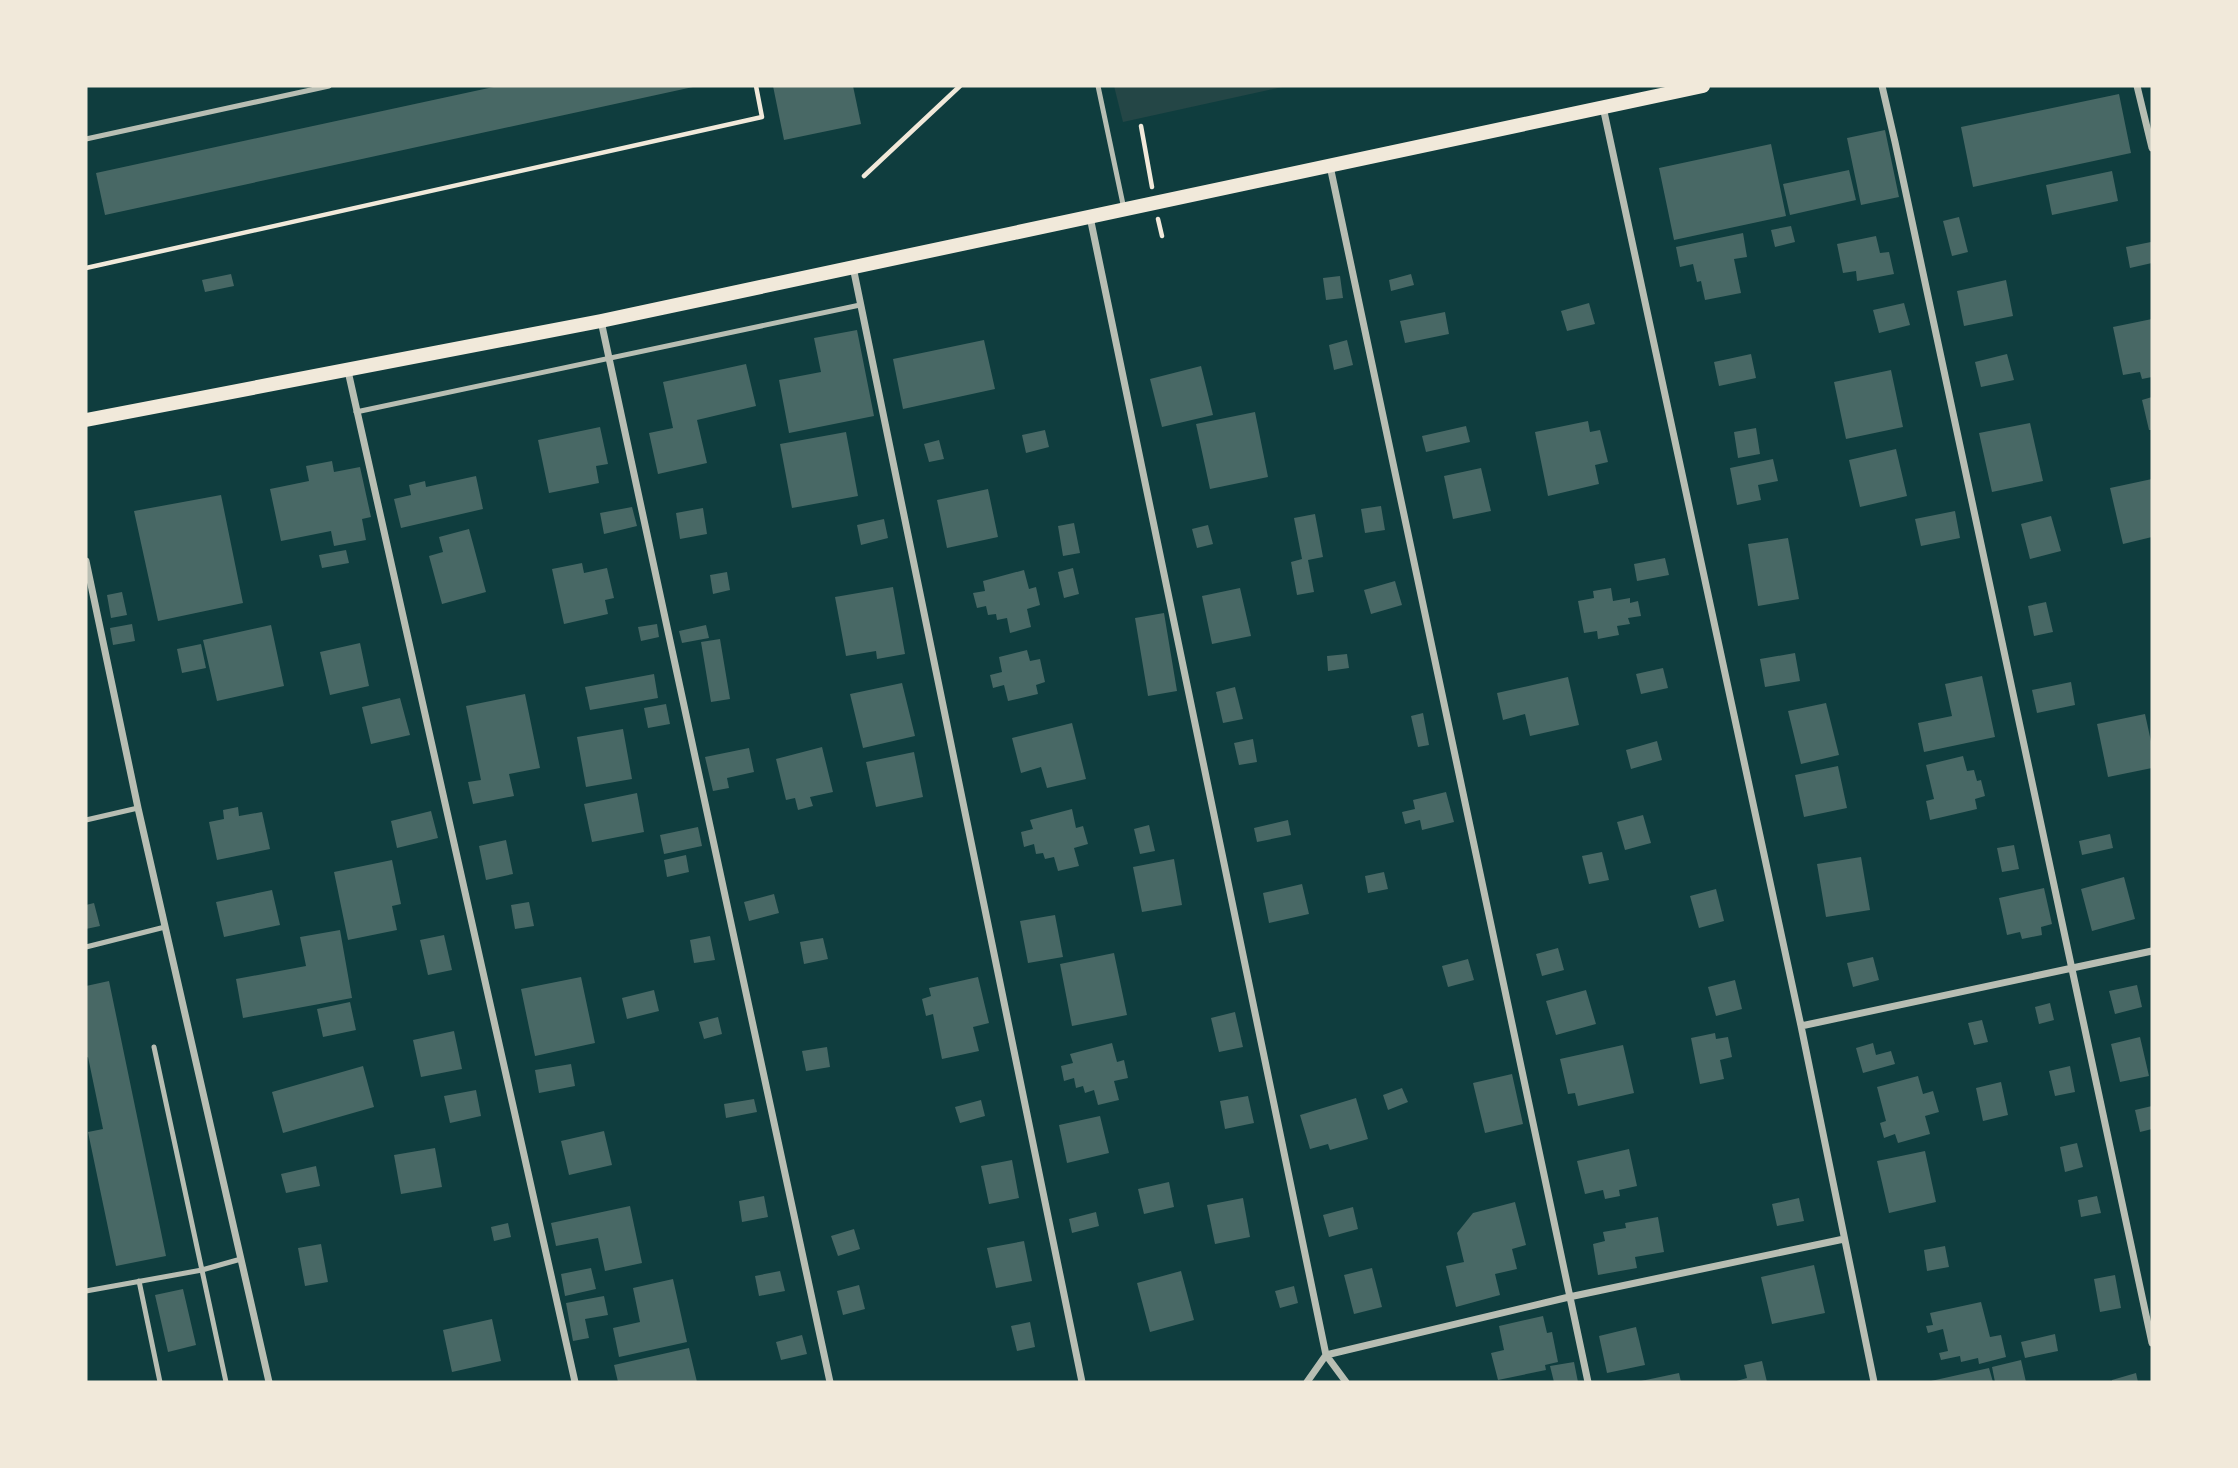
<svg xmlns="http://www.w3.org/2000/svg" width="2238" height="1468" font-family="Merriweather,serif">
<rect width="100%" height="100%" fill="#0f3d3e"/>
<path fill="#244646" d="M1114,86H1287L1123,122Z"/>
<path fill="#486865" d="M498,86L693,87L105,215L96,173Z
M773,86H853L861,124L784,140Z
M2119,94L2131,153L1973,187L1961,127Z
M1885,130L1899,197L1861,205L1847,138Z
M1771,144L1786,216L1674,240L1659,168Z
M1849,170L1856,200L1790,215L1783,184Z
M2112,171L2118,201L2052,215L2046,185Z
M1959,217L1968,252L1952,256L1943,221Z
M1791,226L1795,242L1775,247L1771,230Z
M1743,233L1747,257L1734,259L1741,293L1705,300L1701,281L1697,282L1693,264L1680,267L1676,247Z
M1876,236L1880,253L1889,252L1894,274L1857,281L1856,271L1843,273L1837,244Z
M2151,242L2152,263L2130,268L2126,247Z
M231,274L234,286L205,292L202,280Z
M1411,274L1414,285L1391,291L1389,280Z
M1340,276L1343,298L1326,300L1323,278Z
M2006,280L2013,316L1964,326L1957,291Z
M1589,303L1595,324L1567,331L1561,311Z
M1904,303L1910,325L1879,333L1873,310Z
M1445,312L1449,334L1405,343L1400,321Z
M2152,319V377L2142,379L2140,372L2123,375L2113,327Z
M857,330L874,416L789,433L779,380L821,372L814,338Z
M984,340L995,389L903,409L893,359Z
M1347,340L1353,365L1334,370L1329,345Z
M1751,354L1756,378L1719,386L1714,362Z
M2007,354L2014,380L1981,387L1975,362Z
M746,364L756,406L697,420L707,463L658,474L649,433L673,428L663,382Z
M1201,366L1213,415L1162,427L1150,379Z
M1891,370L1903,427L1846,439L1834,382Z
M2152,397V430H2149L2142,400Z
M1255,412L1268,477L1210,489L1196,424Z
M1588,421L1590,432L1600,430L1608,462L1595,465L1599,484L1548,496L1535,432Z
M2030,423L2043,481L1992,492L1979,433Z
M1466,426L1470,442L1426,452L1422,436Z
M600,427L608,464L596,466L599,483L549,493L538,440Z
M1756,428L1760,454L1738,458L1734,432Z
M1045,430L1049,447L1026,453L1022,435Z
M846,432L858,496L792,508L780,444Z
M939,440L944,459L929,462L924,444Z
M1896,449L1907,496L1860,507L1849,460Z
M1773,459L1778,481L1758,485L1761,500L1737,505L1730,468Z
M332,461L334,472L360,467L371,517L362,519L366,540L334,546L331,531L281,541L270,489L309,481L306,466Z
M1481,468L1491,511L1453,519L1444,476Z
M476,476L483,509L401,528L394,499L411,495L409,485L425,481L426,487Z
M2152,479V537L2123,544L2110,488Z
M988,489L998,537L947,548L937,500Z
M221,495L243,603L158,621L134,511Z
M1381,506L1385,530L1365,533L1361,509Z
M632,507L637,526L604,534L600,513Z
M703,508L707,534L680,539L676,513Z
M1955,511L1960,538L1921,546L1915,519Z
M1315,514L1323,557L1308,560L1314,592L1297,595L1291,562L1302,559L1294,518Z
M2051,516L2061,551L2030,559L2021,524Z
M884,519L888,538L861,545L857,525Z
M1074,523L1080,553L1063,556L1058,526Z
M1208,525L1213,544L1197,548L1192,529Z
M469,529L486,592L442,604L429,556L443,552L439,537Z
M1788,538L1799,599L1758,606L1748,544Z
M346,550L349,563L322,568L319,555Z
M1665,558L1669,575L1637,581L1634,564Z
M582,563L584,573L607,568L614,598L605,600L608,614L564,624L552,569Z
M1073,568L1079,594L1064,598L1058,572Z
M1024,570L1029,589L1036,587L1040,605L1027,609L1031,627L1010,633L1007,618L997,620L996,614L988,615L986,606L977,608L973,593L985,591L983,581Z
M727,572L730,590L713,594L710,575Z
M1395,581L1402,605L1371,614L1364,590Z
M893,587L905,654L877,659L876,651L846,656L835,597Z
M1240,588L1251,636L1212,644L1202,596Z
M1611,588L1613,601L1630,598V603L1638,601L1641,616L1628,618L1630,624L1617,626L1619,635L1598,639L1597,631L1584,633L1578,601L1594,598L1593,591Z
M122,592L127,615L111,618L107,595Z
M2046,602L2053,632L2034,636L2028,606Z
M1164,613L1177,691L1148,696L1135,618Z
M132,624L135,641L113,645L110,628Z
M657,624L659,637L641,641L638,627Z
M271,625L284,686L217,701L203,640Z
M706,625L709,638L682,643L679,631Z
M720,639L730,699L711,702L701,642Z
M360,643L369,686L330,695L320,652Z
M201,644L206,668L182,673L177,649Z
M1027,650L1030,661L1040,659L1045,682L1036,685L1038,694L1008,701L1004,685L993,688L990,675L1002,672L999,657Z
M1795,653L1800,681L1765,687L1760,659Z
M1347,654L1349,668L1328,671L1327,656Z
M1663,668L1668,688L1641,694L1636,674Z
M654,674L658,698L590,710L585,687Z
M1982,676L1995,737L1924,752L1918,723L1952,716L1945,684Z
M1568,677L1579,725L1530,736L1525,714L1503,720L1497,693Z
M2071,682L2075,705L2037,713L2032,690Z
M902,683L915,736L863,748L850,694Z
M1235,687L1243,719L1223,723L1216,692Z
M525,694L540,768L509,774L514,796L473,804L468,782L481,780L466,706Z
M400,698L410,735L371,744L362,707Z
M1826,703L1839,755L1801,764L1788,711Z
M666,704L670,724L648,728L644,708Z
M1423,713L1429,745L1418,747L1411,716Z
M2145,714L2152,746V768L2108,777L2097,724Z
M1072,723L1086,779L1047,788L1041,767L1021,773L1012,738Z
M623,729L632,779L586,787L577,737Z
M1253,739L1257,762L1239,765L1234,743Z
M1657,741L1662,760L1631,769L1626,750Z
M822,747L833,792L810,797L813,806L798,810L795,798L786,800L776,759Z
M749,748L754,772L727,778L729,788L713,791L705,757Z
M914,752L923,797L876,807L866,762Z
M1963,756L1967,771L1974,770L1977,781L1981,780L1985,796L1975,799L1977,809L1930,820L1926,801L1934,799L1926,765Z
M1838,766L1847,808L1804,817L1795,775Z
M1446,792L1454,822L1422,830L1420,820L1405,824L1402,812L1415,809L1413,800Z
M637,793L644,832L592,842L584,804Z
M238,807L239,816L262,812L270,849L217,860L209,822L224,819L223,810Z
M1072,809L1076,828L1083,826L1088,844L1074,848L1079,866L1058,871L1054,857L1045,859L1043,853L1036,854L1034,844L1024,847L1021,832L1033,829L1030,820Z
M431,811L438,838L397,848L391,821Z
M1643,815L1651,843L1625,850L1617,822Z
M1288,820L1291,835L1257,842L1254,828Z
M1149,825L1155,851L1140,854L1134,829Z
M698,827L702,846L664,854L660,835Z
M2110,834L2113,848L2082,855L2079,841Z
M506,840L513,874L486,880L479,846Z
M2014,845L2019,869L2002,872L1997,848Z
M1602,852L1609,880L1589,884L1582,856Z
M686,855L689,872L667,877L664,860Z
M1861,857L1870,910L1826,917L1817,864Z
M1174,859L1182,905L1142,912L1133,867Z
M392,860L401,904L392,906L397,930L348,940L334,872Z
M1384,872L1388,889L1368,893L1365,876Z
M2124,877L2135,919L2092,931L2081,889Z
M1302,884L1309,914L1269,923L1263,893Z
M2044,888L2052,924L2041,927L2042,935L2022,939L2020,932L2007,935L1999,898Z
M1716,889L1724,921L1699,928L1690,896Z
M272,890L280,925L224,937L216,902Z
M774,894L779,913L749,921L744,902Z
M529,902L534,926L515,929L511,905Z
M94,903L100,926L86,929V905Z
M1055,915L1063,957L1028,963L1020,921Z
M340,930L352,998L243,1018L236,979L306,966L300,937Z
M444,935L452,970L428,975L420,940Z
M710,936L715,960L694,963L690,940Z
M823,938L828,959L804,964L800,942Z
M1558,948L1564,970L1542,976L1536,954Z
M1114,953L1127,1015L1072,1026L1060,964Z
M1873,957L1879,980L1853,987L1847,963Z
M1468,959L1474,980L1448,987L1442,966Z
M581,977L595,1043L535,1056L521,989Z
M978,977L989,1023L973,1027L979,1051L942,1059L933,1014L926,1016L922,999L931,996L929,988Z
M1735,980L1742,1009L1716,1016L1708,987Z
M109,981L166,1256L116,1266L88,1132L103,1129L88,1057L86,1058V986Z
M2137,985L2142,1007L2115,1014L2109,991Z
M654,990L659,1011L627,1019L622,998Z
M1586,990L1596,1024L1556,1035L1546,1001Z
M350,1002L356,1030L323,1037L317,1009Z
M2050,1003L2054,1020L2039,1024L2035,1007Z
M1235,1012L1243,1047L1219,1052L1211,1018Z
M718,1017L722,1034L704,1039L699,1022Z
M1982,1020L1988,1042L1974,1045L1968,1023Z
M454,1031L462,1069L421,1077L413,1040Z
M1715,1033L1716,1039L1728,1037L1732,1057L1720,1060L1724,1079L1700,1084L1691,1038Z
M2140,1037L2149,1076L2120,1082L2111,1044Z
M1112,1043L1117,1062L1124,1060L1128,1078L1114,1081L1119,1100L1098,1105L1094,1090L1085,1093L1083,1086L1076,1088L1074,1078L1064,1081L1061,1066L1073,1063L1070,1054Z
M1873,1043L1876,1055L1891,1051L1895,1064L1863,1073L1856,1048Z
M1623,1045L1634,1093L1578,1106L1575,1093L1568,1094L1560,1059Z
M827,1047L830,1067L806,1071L802,1051Z
M571,1064L575,1086L539,1093L535,1070Z
M363,1066L374,1107L283,1133L272,1092Z
M2070,1066L2075,1092L2055,1096L2049,1071Z
M1512,1074L1523,1124L1485,1133L1473,1083Z
M1918,1076L1923,1094L1933,1091L1939,1112L1925,1116L1930,1134L1898,1143L1895,1134L1884,1138L1880,1123L1886,1121L1877,1087Z
M2001,1082L2008,1115L1983,1121L1976,1088Z
M1402,1088L1408,1102L1388,1110L1383,1095Z
M476,1090L481,1116L450,1123L444,1096Z
M1248,1096L1254,1123L1225,1129L1220,1101Z
M1356,1098L1368,1139L1330,1150L1328,1144L1310,1149L1300,1115Z
M754,1099L757,1112L726,1118L724,1104Z
M981,1100L985,1116L960,1123L955,1107Z
M2152,1106V1129L2140,1132L2135,1110Z
M1100,1116L1109,1153L1067,1163L1059,1125Z
M604,1131L612,1165L569,1175L561,1141Z
M2077,1143L2083,1167L2065,1172L2060,1147Z
M435,1148L442,1187L401,1194L394,1155Z
M1629,1149L1637,1186L1619,1190L1620,1196L1605,1199L1603,1190L1585,1194L1577,1161Z
M1925,1151L1936,1202L1889,1213L1877,1161Z
M1012,1160L1019,1198L989,1204L981,1166Z
M316,1166L320,1186L286,1193L281,1174Z
M1169,1182L1174,1207L1144,1214L1138,1189Z
M764,1196L768,1217L742,1222L739,1201Z
M2097,1196L2101,1213L2081,1217L2078,1200Z
M1243,1198L1250,1237L1215,1244L1207,1205Z
M1799,1198L1804,1221L1777,1226L1772,1204Z
M1515,1202L1526,1245L1512,1249L1517,1269L1495,1274L1500,1295L1456,1307L1446,1266L1464,1262L1457,1233L1473,1213Z
M630,1206L642,1263L605,1271L598,1238L556,1246L551,1223Z
M1353,1207L1358,1229L1329,1237L1323,1215Z
M1096,1212L1099,1226L1072,1233L1069,1219Z
M1658,1217L1664,1252L1635,1257L1637,1268L1598,1275L1593,1244L1605,1241L1603,1232L1626,1228L1625,1223Z
M508,1223L511,1237L494,1241L491,1227Z
M854,1229L860,1249L838,1256L831,1236Z
M1024,1241L1032,1281L996,1288L987,1248Z
M321,1244L328,1282L305,1286L298,1248Z
M1945,1246L1949,1267L1927,1271L1924,1250Z
M1814,1265L1825,1313L1772,1324L1761,1277Z
M591,1268L596,1289L565,1296L561,1274Z
M1372,1268L1382,1307L1354,1314L1344,1275Z
M780,1271L785,1291L759,1296L755,1276Z
M1181,1271L1194,1320L1150,1332L1137,1283Z
M2115,1275L2121,1308L2100,1312L2094,1279Z
M673,1279L687,1342L619,1357L613,1328L640,1322L633,1288Z
M859,1285L865,1309L843,1315L837,1291Z
M1294,1286L1298,1303L1280,1308L1275,1291Z
M183,1289L196,1345L168,1352L155,1295Z
M604,1296L608,1315L585,1319L589,1338L573,1341L566,1303Z
M1981,1302L1990,1337L2001,1335L2006,1357L1979,1364L1978,1358L1961,1362L1960,1356L1941,1360L1939,1353L1948,1351L1943,1329L1928,1333L1926,1326L1933,1325L1930,1313Z
M1543,1316L1547,1333L1552,1332L1558,1362L1545,1365L1546,1370L1498,1380L1491,1353L1504,1350L1499,1326Z
M492,1319L501,1361L452,1372L443,1330Z
M1030,1322L1035,1347L1017,1351L1011,1326Z
M1636,1327L1645,1365L1607,1373L1599,1336Z
M2055,1334L2058,1351L2025,1358L2021,1342Z
M802,1335L807,1354L781,1360L776,1342Z
M689,1348L697,1382H618L614,1365Z
M2021,1360L2026,1382H2008V1381L1995,1382L1992,1367Z
M1762,1361L1767,1382H1733L1747,1378L1744,1365Z
M1574,1362L1578,1382H1554L1550,1366Z
M1989,1368L1993,1382H1931V1381Z
M1679,1373L1681,1382H1641V1381Z
M2136,1373L2138,1382H2112V1380Z"/>
<g fill="none" stroke-linecap="round" stroke-linejoin="round">
<path stroke="#f1e9da" stroke-width="4.5" d="M1141,126L1152,187
M864,176L960,86
M1158,219L1162,236
M86,268L762,117L756,86"/>
<path stroke="#b8beb3" stroke-width="5" d="M1098,86L1124,209
M86,139L329,86
M356,412L860,305
M86,820L138,808
M86,947L165,927
M154,1047L226,1382
M139,1281L160,1382
M86,1291L202,1270L241,1259"/>
<path stroke="#b8beb3" stroke-width="7" d="M1882,86L1895,142L2152,1343
M2137,86L2152,148
M1603,107L1801,1026L1874,1382
M1330,166L1588,1382
M1090,217L1326,1355L1346,1382
M853,267L1082,1382
M601,321L830,1382
M348,371L575,1382
M86,561L138,808L269,1382
M1801,1026L2152,951
M1307,1382L1326,1355L1569,1297L1844,1239"/>
<path stroke="#f1e9da" stroke-width="14" d="M86,420L601,321L1703,86"/>
</g>
<rect width="2238" height="1468" fill="none" stroke="#f1e9da" stroke-width="175"/>
</svg>
